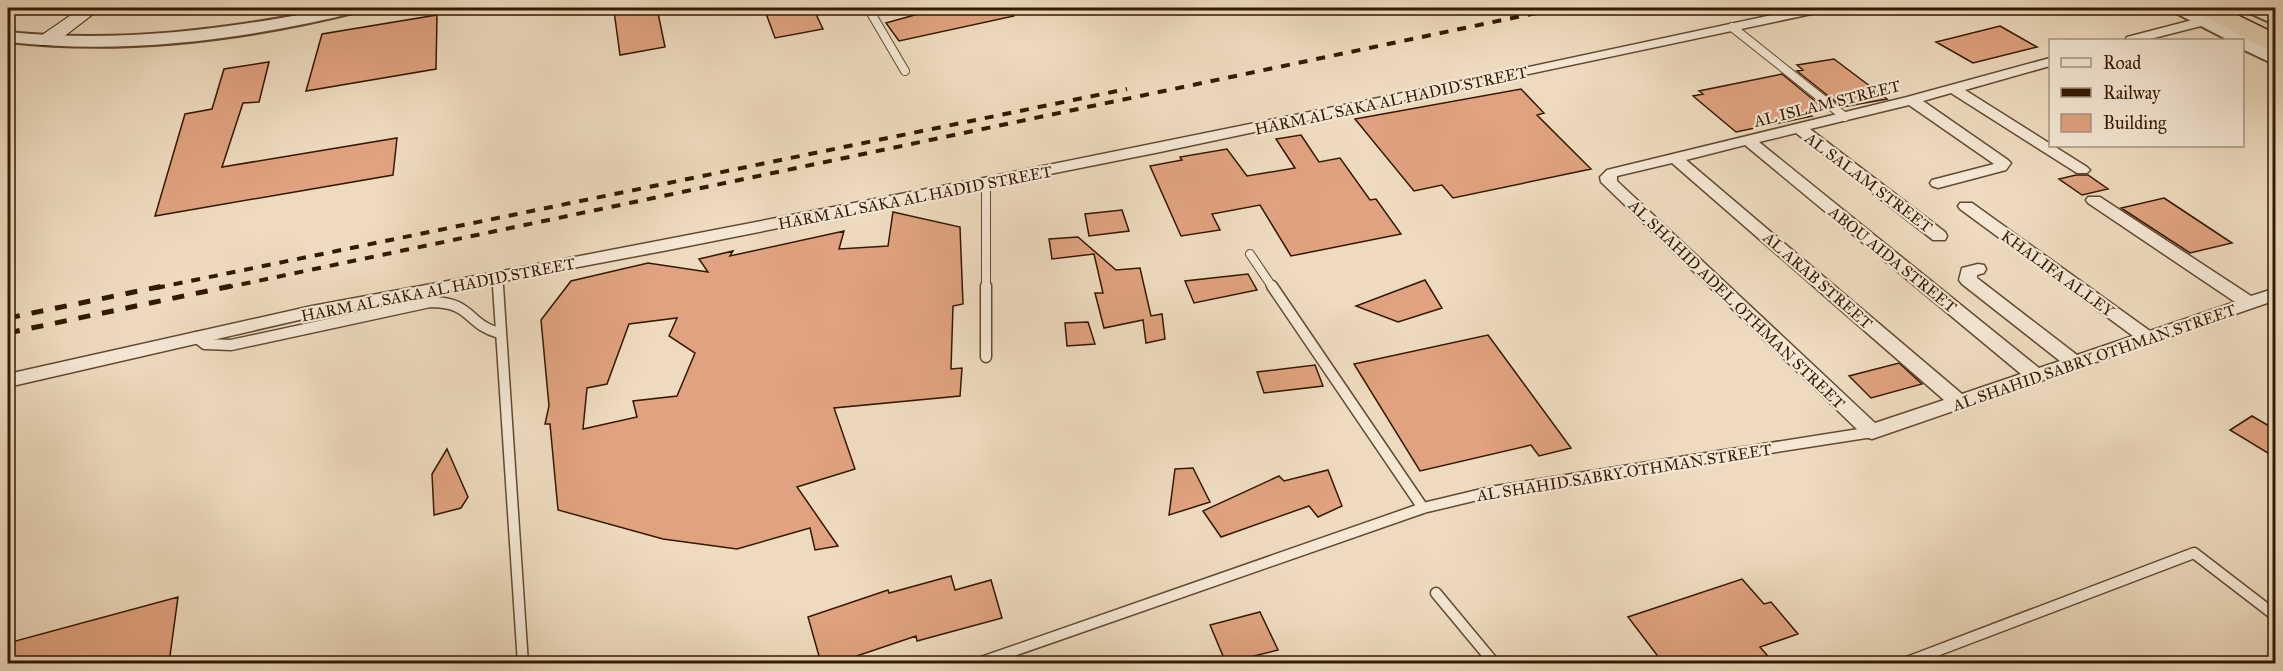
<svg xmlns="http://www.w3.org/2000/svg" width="2283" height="671" font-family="'IM FELL Great Primer',serif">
<rect width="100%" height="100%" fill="#eedbbf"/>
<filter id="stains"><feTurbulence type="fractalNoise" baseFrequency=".00333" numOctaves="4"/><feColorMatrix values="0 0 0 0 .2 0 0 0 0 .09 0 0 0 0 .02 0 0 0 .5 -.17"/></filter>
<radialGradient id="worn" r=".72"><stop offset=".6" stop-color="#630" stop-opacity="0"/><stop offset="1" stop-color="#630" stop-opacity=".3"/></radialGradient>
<path fill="#e0a280" stroke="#341900" stroke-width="1.5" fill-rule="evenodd" d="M641,8H657L665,47L620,55L614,11Z
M764,8H813L823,29L775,38Z
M914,8H1013L1014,16L899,41L886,23L918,14Z
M437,15L436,69L306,91L322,34Z
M2000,26L2037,47L1973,63L1936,42Z
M1834,59L1887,99L1842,107L1797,71L1803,70L1797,65Z
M269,62L259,102L243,103L222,167L397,138L393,175L155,216L185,114L212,109L224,69Z
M1782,74L1826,110L1808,113L1812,116L1736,132L1693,96L1703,94L1699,91Z
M1521,89L1544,113L1537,115L1591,169L1453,198L1442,185L1414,191L1355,119Z
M1301,135L1319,162L1340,158L1370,200L1376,199L1401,234L1291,256L1260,205L1212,214L1220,230L1181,236L1150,166L1182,160L1180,157L1227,149L1247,176L1295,168L1276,139Z
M2076,175H2088L2108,189L2082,195L2059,179Z
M2164,198L2232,243L2190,253L2121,208Z
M1122,210L1129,231L1089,236L1085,214Z
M893,212L960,227L963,304L953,306L951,369L962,368L960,396L834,408L855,469L797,487L838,546L815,550L810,528L737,549L663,539L558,510L550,424H545L549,406L541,320L571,281L648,263L708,272L699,259L733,251L730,256L844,231L839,249L888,246ZM677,318L669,336L695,353L677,396L633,401L637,417L583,429L587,388L607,384L629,324Z
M1078,237L1116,270L1140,268L1151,316L1162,314L1165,339L1146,343L1143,320L1104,328L1095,293H1103L1094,254L1052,259L1049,239Z
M1248,274L1257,290L1194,303L1185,281Z
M1425,280L1442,308L1398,322L1356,306Z
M1088,322L1095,344L1067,346L1065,323Z
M1488,335L1571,448L1539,456L1531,445L1420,471L1354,364Z
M1899,363L1922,384L1871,398L1849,376Z
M1315,365L1323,386L1264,393L1257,372Z
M2252,416L2276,430V458L2230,430Z
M447,449L468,497L461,508L434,515L432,474Z
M1193,468L1210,502L1169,515L1175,469Z
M1328,470L1342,506L1318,517L1309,506L1221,537L1203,511L1279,476L1284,481Z
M951,576L955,590L991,580L1002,618L917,641L916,636L836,663H821L808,617L888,590L889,593Z
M1742,579L1764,604L1771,602L1798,634L1760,647L1774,663H1663L1628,617Z
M178,597L169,663H8V643Z
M1260,612L1278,650L1226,663L1210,625Z"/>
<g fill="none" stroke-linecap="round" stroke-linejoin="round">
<g stroke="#624a30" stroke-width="10">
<path id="service-far1" d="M868,8L905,71
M1732,27L1845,117
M986,184V288
M1250,254L1273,288
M497,278L498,288"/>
</g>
<g stroke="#624a30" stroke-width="13">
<path id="service" d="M498,286L523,664
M986,286V357
M1272,286L1423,508
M196,337L205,344L231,345L430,302C473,302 466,324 499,333
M1436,593L1495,664
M976,664L1423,508L1490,492L1872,432
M1902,664L2194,553L2276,616"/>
</g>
<g stroke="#624a30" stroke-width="3">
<path id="minor" d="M1805,8H1828L1821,12L1160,152L663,251L312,317L8,387V374L312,306L497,272L994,176L1491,75Z
M2204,17L2211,21L2209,24L2146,40H2125L2127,37Z
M2050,58V66L1965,90L2087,167L2090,170L2087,173H2077L1951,93L1923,101L2008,160L2011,163L2006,170L1938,188L1932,186L1930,183L1932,180L1994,164L1909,105L1810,129L1945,232L1947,236L1945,240H1933L1796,133L1759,142L2039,368L2060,361L1962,284L1959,280L1962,268L1978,264L1984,265L1986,269L1984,273L1977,275V278L2077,355L2133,336L1960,209L1958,206L1960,203H1972L2150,331L2235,302L2088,203L2086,200L2088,197H2100L2251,296L2276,288V300L1872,439L1865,437L1601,182L1600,177L1607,170L1907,97ZM1745,145L2021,374L1962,394L1686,160ZM1672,163L1944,400L1875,423L1617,181V176Z"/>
</g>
<g stroke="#624a30" stroke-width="4">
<path id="tertiary" d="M334,8H363L361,11C247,40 124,55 8,42V32C118,43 226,30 334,8Z
M2170,8H2190L2276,53V65L2242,49V40H2228L2172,11Z
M2243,8H2263L2276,13V25L2245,11Z"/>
</g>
<g stroke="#341900" stroke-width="2">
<path id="secondary" d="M81,8H101L53,45H39L36,41L39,37Z"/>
</g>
<g stroke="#341900" stroke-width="3">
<path id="motorway" d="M2194,8H2223L2276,34V51L2267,49L2198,13Z"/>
</g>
<use href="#service-far1" stroke="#f4e8d5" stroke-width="8"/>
<use href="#service" stroke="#f4e8d5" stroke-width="10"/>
<use href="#minor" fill="#f4e8d5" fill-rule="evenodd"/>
<use href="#tertiary" fill="#f4e8d5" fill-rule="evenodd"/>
<use href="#secondary" fill="#f4e8d5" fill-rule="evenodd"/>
<use href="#motorway" fill="#eedbbf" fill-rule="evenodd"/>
<path stroke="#341900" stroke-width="4" stroke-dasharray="9 9" stroke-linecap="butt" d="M156,288L1127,89
M224,288L1560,8"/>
<path stroke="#341900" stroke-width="5" stroke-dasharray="12 12" stroke-linecap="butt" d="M8,318L163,286
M8,333L231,286"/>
</g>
<g text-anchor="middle" stroke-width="4.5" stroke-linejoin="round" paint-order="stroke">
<g font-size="16" fill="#341900" stroke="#f4e8d5">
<text transform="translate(1391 100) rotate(-12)" y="6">HARM AL SAKA AL HADID STREET</text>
<text transform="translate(1827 103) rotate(-14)" y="6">AL ISLAM STREET</text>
<text transform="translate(1869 182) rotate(37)" y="6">AL SALAM STREET</text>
<text transform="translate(915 197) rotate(-11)" y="6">HARM AL SAKA AL HADID STREET</text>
<text transform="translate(1893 259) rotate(39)" y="6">ABOU AIDA STREET</text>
<text transform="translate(2058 273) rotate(36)" y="6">KHALIFA ALLEY</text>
<text transform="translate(1818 280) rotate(41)" y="6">AL ARAB STREET</text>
<text transform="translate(438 289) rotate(-11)" y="6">HARM AL SAKA AL HADID STREET</text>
<text transform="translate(1737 304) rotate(44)" y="6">AL SHAHID ADEL OTHMAN STREET</text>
<text transform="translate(2094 357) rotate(-19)" y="6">AL SHAHID SABRY OTHMAN STREET</text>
<text transform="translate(1624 472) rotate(-9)" y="6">AL SHAHID SABRY OTHMAN STREET</text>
</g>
</g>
<rect width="2283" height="671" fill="none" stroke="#eedbbf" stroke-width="30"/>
<rect x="9" y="9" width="2265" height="653" fill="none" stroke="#341900" stroke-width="3"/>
<rect x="15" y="15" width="2253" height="641" fill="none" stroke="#341900" stroke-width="1.5"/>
<rect x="2049" y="39" width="195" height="108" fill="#f4e8d5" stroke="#a79580" stroke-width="1.5"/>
<rect x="2061" y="58" width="30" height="9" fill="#f4e8d5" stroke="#a79580" stroke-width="1.5"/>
<text x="2103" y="69" font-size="18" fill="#341900">Road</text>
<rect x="2061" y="88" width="30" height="9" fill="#341900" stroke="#a79580" stroke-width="1.5"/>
<text x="2103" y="99" font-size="18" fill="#341900">Railway</text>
<rect x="2061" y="114" width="30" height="18" fill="#e0a280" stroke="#a79580" stroke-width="1.5"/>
<text x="2103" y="129" font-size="18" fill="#341900">Building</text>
<rect width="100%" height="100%" filter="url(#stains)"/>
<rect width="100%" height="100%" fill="url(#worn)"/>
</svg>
